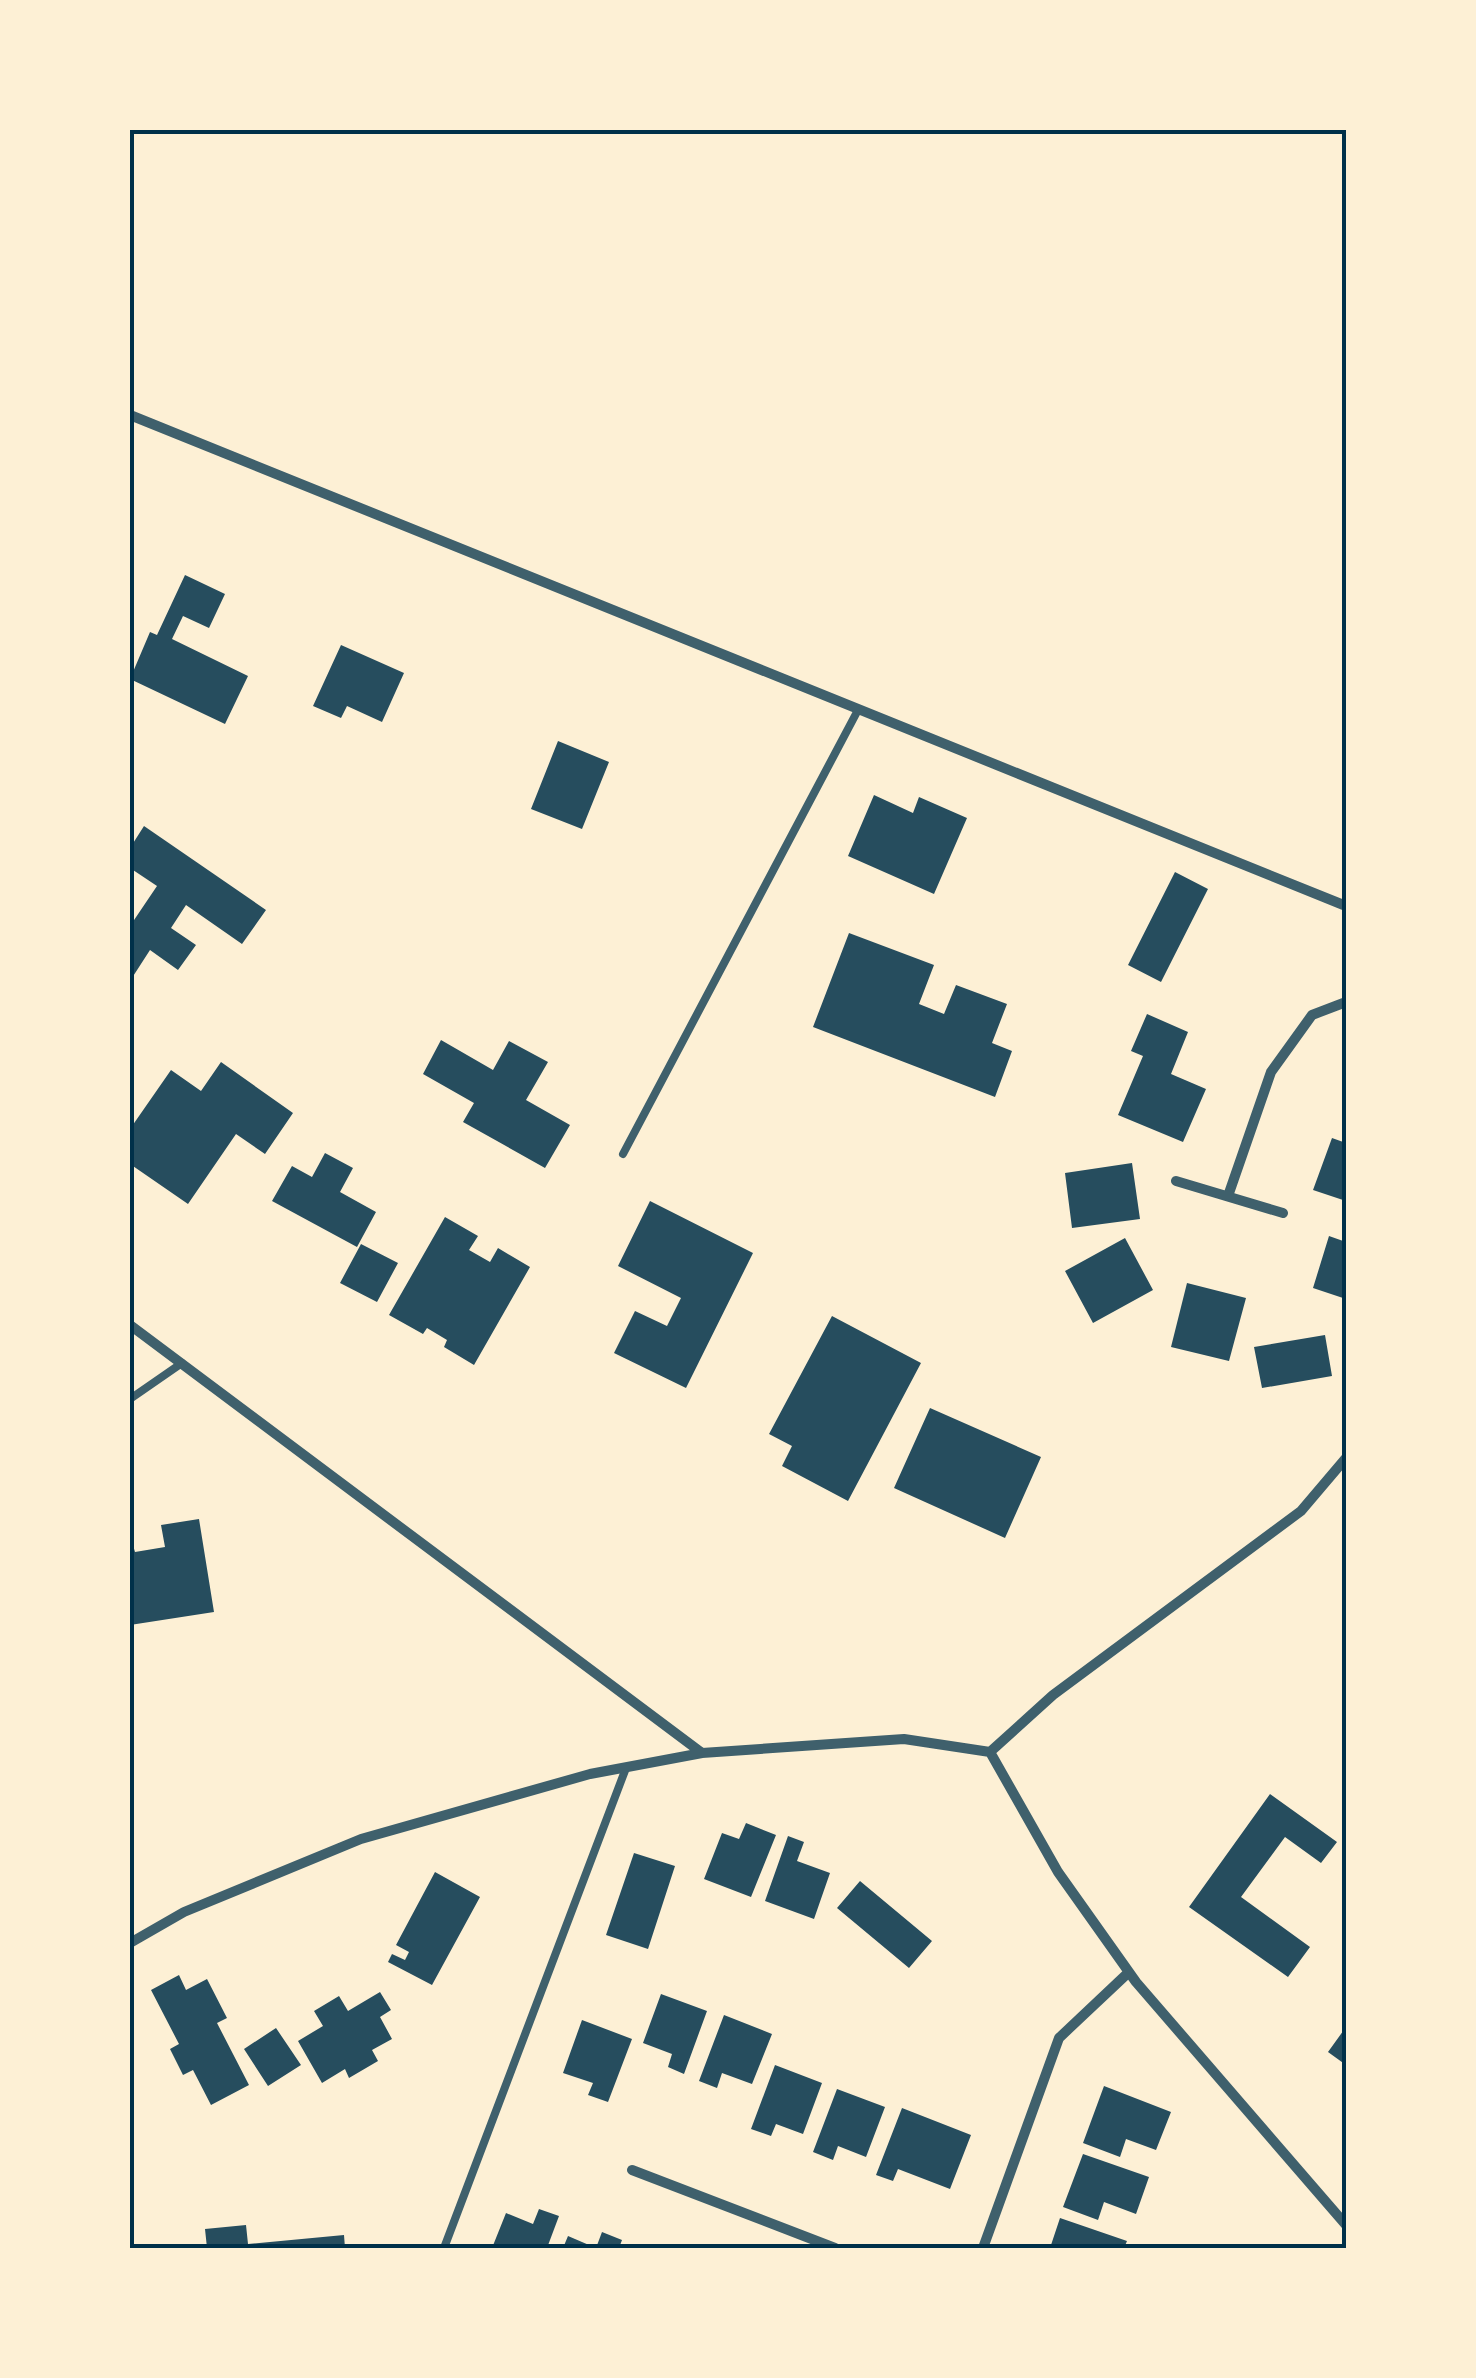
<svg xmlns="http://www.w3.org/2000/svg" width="1476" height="2378" font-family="'Golos Text',sans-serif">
<rect width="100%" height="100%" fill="#fdf0d5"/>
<path fill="#264d5e" d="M185,575L225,594L209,628L183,616L172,639L248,676L225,724L130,679L150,632L157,635Z
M341,645L404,673L382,722L347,706L341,718L313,706Z
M558,741L609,762L582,829L531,809Z
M874,795L913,813L919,797L967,818L934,894L848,856Z
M144,826L266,910L242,944L186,905L171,928L196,945L178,970L150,950L130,981V926L157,886L130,868V848Z
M1175,872L1208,889L1161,982L1128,965Z
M849,933L934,965L919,1004L944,1014L956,985L1007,1004L992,1043L1012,1051L995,1097L813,1027Z
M1147,1014L1188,1032L1171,1074L1206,1089L1183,1142L1118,1115L1143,1056L1131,1051Z
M441,1040L493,1070L509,1041L548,1062L526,1100L570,1125L545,1168L463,1122L474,1103L423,1074Z
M221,1062L293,1113L265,1154L236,1134L188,1204L130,1164V1129L171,1070L201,1091Z
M1332,1138L1346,1143V1201L1313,1190Z
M325,1153L353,1168L340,1192L376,1212L357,1247L272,1201L292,1166L312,1177Z
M1132,1163L1140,1219L1072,1228L1065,1173Z
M650,1201L753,1253L686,1388L614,1353L635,1311L667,1326L681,1298L618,1266Z
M445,1217L478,1236L469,1250L490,1262L498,1248L530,1267L474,1365L444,1347L447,1340L427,1328L423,1334L389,1315Z
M1329,1236L1346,1242V1299L1313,1288Z
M1125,1238L1153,1290L1093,1323L1065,1271Z
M361,1244L398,1263L377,1302L340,1283Z
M1187,1283L1246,1298L1229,1361L1171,1347Z
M832,1316L921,1363L848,1501L782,1466L792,1446L769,1434Z
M1325,1335L1332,1376L1262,1388L1254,1347Z
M930,1408L1041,1457L1005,1538L894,1488Z
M199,1519L214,1612L130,1625V1535L135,1552L165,1547L161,1525Z
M1270,1794L1337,1842L1321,1863L1285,1837L1241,1897L1310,1947L1288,1977L1189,1907Z
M746,1823L776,1835L751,1897L704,1879L722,1833L739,1839Z
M788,1836L804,1842L797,1861L830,1873L814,1919L765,1901Z
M634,1853L675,1866L648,1949L606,1935Z
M435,1872L480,1897L432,1985L388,1962L392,1954L405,1960L409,1952L396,1945Z
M860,1881L932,1941L909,1968L837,1908Z
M179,1975L186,1990L207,1979L227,2018L217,2023L249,2085L211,2105L193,2070L183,2075L170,2049L179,2044L151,1990Z
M380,1992L391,2010L380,2017L392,2039L372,2050L378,2061L349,2078L345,2069L322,2083L298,2041L323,2026L314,2011L339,1996L348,2011Z
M661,1994L707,2011L684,2074L668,2067L672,2054L643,2043Z
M724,2015L772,2034L752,2084L722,2073L717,2088L699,2081Z
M582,2020L632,2039L608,2102L588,2095L593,2083L563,2073Z
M1346,2027V2065L1328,2052Z
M276,2028L301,2065L268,2086L244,2049Z
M775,2065L822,2083L803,2134L776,2124L771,2136L751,2129Z
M1104,2086L1171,2112L1156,2150L1126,2139L1120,2157L1083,2143Z
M837,2089L885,2107L866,2157L838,2146L833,2160L813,2152Z
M902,2108L971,2135L950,2189L898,2169L893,2181L876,2175Z
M1083,2154L1149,2177L1136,2214L1104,2202L1098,2220L1063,2207Z
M539,2209L559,2216L547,2248H492L506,2213L533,2224Z
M1060,2218L1127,2241L1124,2248H1050Z
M246,2225L248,2244L344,2235L345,2248H207L205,2229Z
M602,2232L622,2240L619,2248H563L568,2236L596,2248Z"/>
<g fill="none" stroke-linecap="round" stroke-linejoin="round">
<path stroke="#3f606c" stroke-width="8" d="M623,1154L858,710
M130,1399L182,1363
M444,2248L626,1768"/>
<path stroke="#3f606c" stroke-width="10" d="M130,415L1346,906
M1176,1181L1283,1213
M1228,1196L1271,1072L1312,1015L1346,1002
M130,1325L702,1753
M990,1752L1058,1872L1136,1982L1346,2225
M130,1943L184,1912L361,1839L590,1774L702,1753L904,1739L990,1752L1053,1695L1301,1511L1346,1458
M632,2170L835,2248
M983,2248L1059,2038L1129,1972"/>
</g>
<rect width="1476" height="2378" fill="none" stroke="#fdf0d5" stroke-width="265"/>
<rect x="132" y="132" width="1212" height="2114" fill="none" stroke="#003049" stroke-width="4"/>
</svg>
